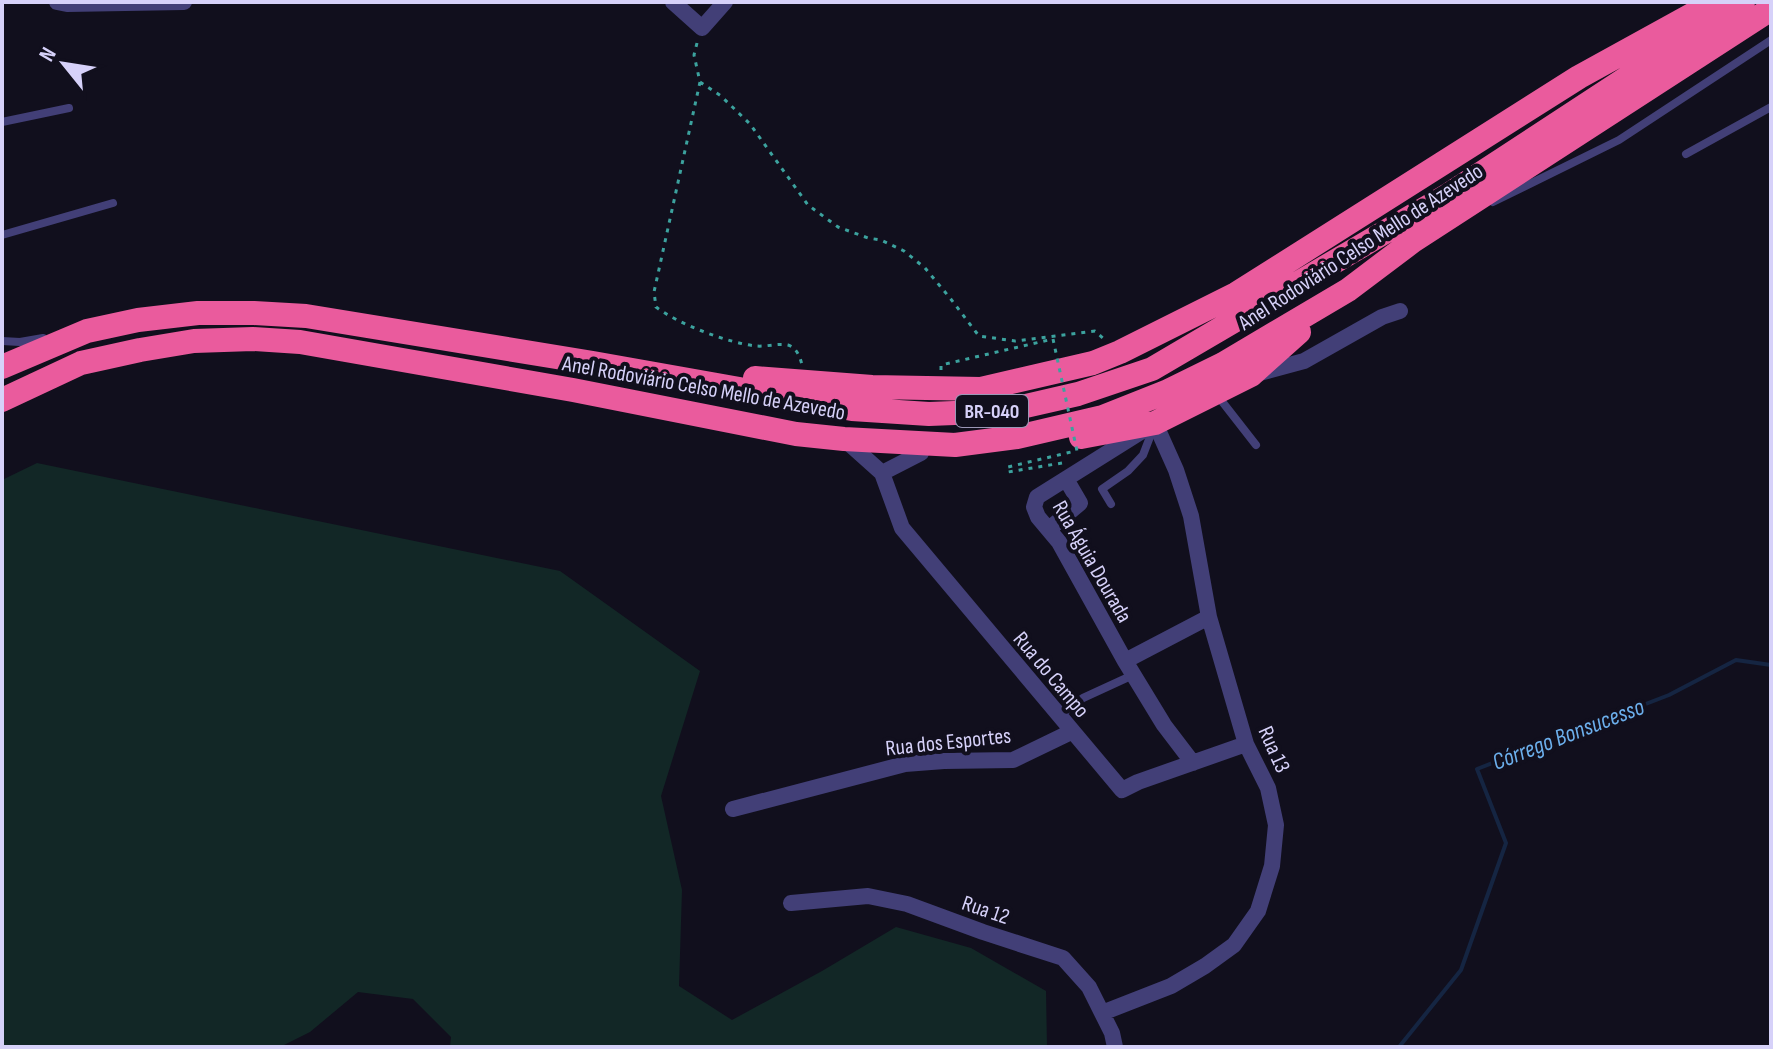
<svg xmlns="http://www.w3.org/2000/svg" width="1773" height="1049" font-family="'Sofia Sans Condensed',sans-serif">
<rect width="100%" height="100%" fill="#110f1d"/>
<path fill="#122726" d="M37,463L560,571L700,671L661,796L682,890L679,986L732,1020L822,971L896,927L971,948L1046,991L1047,1047H450L451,1037L413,999L358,992L310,1032L280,1047H2V480Z"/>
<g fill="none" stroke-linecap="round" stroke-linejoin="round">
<path stroke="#152542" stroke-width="4" d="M1399,1047L1461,970L1506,843L1477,769L1669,695L1736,660L1771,665"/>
<path stroke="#3ca29e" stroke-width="3" stroke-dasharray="4 6" stroke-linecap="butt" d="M697,43L694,55L700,82L654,292L656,307C678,324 728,343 756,346C766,347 778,343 788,345C797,348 800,357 802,365
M700,82L721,96L750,124L808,205L838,227L868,238L881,240L904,251L925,268L950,298L979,336L1015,341L1095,331L1104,339
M941,370V365L1053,339
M1062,463L1008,472V467L1071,452"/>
<path stroke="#423f77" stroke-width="8" d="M2,122L69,108
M1686,154L1771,107
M1493,202L1619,140L1771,40
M2,235L113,203
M2,341L20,342L43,338
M1217,395L1256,445
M1111,504L1102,489L1128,471L1143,455L1153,429
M1059,716L1083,698L1133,675"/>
<path stroke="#423f77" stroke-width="16" d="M57,2L67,4L184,2
M673,2L702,28L725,2
M1256,374L1304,361L1382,317L1400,311
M844,439L882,473L902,528L1122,790L1138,782L1246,744
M882,473L921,453
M1049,529L1080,503L1066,479
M1125,661L1209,617
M733,809L905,764L944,761L1013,760L1071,732
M791,903L868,896L907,904L983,932L1063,958L1089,987L1112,1033L1115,1047
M1102,1013L1171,986L1205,966L1234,945L1258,911L1272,866L1276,825L1268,788L1246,744L1209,617L1191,516L1176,470L1155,423L1037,497L1034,507L1038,517L1059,542L1125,661L1164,725L1193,763"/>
<path stroke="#ea5b9d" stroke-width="24" d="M2,367L87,331L138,320L198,313H254L306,316L593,363L852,409L929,414L1004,411L1078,394L1152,369L1448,195L1743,2
M755,378L872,387L981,389L1093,363L1120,352L1236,294L1579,77L1697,12L1718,2
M2,400L81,363L140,350L194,341L253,339L300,342L573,390L796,434L844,439L955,445L1017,437L1103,417L1166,392L1223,364L1348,290L1413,241L1771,9
M1081,437L1155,423L1251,375L1299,332"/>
<path stroke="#3ca29e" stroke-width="3" stroke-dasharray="4 6" stroke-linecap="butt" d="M1053,339L1077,451"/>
</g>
<g text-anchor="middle" stroke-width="8" stroke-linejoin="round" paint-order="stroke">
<rect fill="#110f1d" stroke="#9b97b7" stroke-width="2" x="956" y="395" width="72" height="32" rx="6"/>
<g font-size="20" font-weight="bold" fill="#d6d1f9">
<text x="992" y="418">BR-040</text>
</g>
<g font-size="22" fill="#d6d1f9" stroke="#110f1d">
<text transform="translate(1360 246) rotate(-33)" y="8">Anel Rodoviário Celso Mello de Azevedo</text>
<text transform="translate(704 387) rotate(10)" y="8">Anel Rodoviário Celso Mello de Azevedo</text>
<text transform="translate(1093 561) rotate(60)" y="8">Rua Águia Dourada</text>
<text transform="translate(1052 674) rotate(50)" y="8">Rua do Campo</text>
<text transform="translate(948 741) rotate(-6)" y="8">Rua dos Esportes</text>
<text transform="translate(1275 749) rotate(66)" y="8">Rua 13</text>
<text transform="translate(986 909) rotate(19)" y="8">Rua 12</text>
</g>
<g font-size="24" font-style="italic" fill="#6cafec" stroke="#110f1d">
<text transform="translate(1568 734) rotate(-21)" y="8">Córrego Bonsucesso</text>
</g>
</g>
<rect width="1773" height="1049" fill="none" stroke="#d6d1f9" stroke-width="8"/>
<g transform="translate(64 64) rotate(300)" stroke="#110f1d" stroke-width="6" paint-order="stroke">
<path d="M0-6L14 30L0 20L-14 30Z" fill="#d6d1f9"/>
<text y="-12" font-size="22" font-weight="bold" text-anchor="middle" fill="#d6d1f9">N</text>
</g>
</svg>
